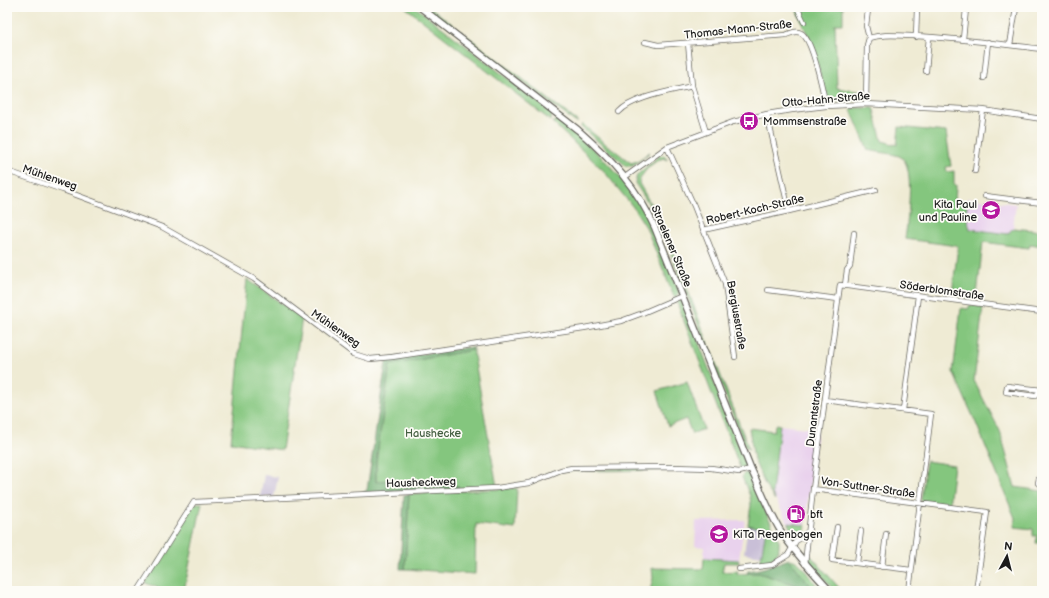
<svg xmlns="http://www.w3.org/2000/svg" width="1049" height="598" font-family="'Balsamiq Sans',sans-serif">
<rect width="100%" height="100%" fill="#fdfcf7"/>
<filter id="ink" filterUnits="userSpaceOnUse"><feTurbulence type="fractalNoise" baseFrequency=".025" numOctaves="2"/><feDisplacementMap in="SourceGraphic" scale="8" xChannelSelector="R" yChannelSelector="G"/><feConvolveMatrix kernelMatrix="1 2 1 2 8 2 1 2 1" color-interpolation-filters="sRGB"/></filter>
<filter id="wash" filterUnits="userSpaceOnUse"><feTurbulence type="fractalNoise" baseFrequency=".012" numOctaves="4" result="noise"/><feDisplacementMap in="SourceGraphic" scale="16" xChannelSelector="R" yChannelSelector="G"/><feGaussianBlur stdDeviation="0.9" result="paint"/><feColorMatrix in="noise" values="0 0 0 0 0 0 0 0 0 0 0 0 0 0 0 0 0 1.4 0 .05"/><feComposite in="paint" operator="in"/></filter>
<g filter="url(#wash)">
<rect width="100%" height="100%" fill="#efebd4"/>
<path fill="#e9d2ed" d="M968,198L1016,204L1013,228L1008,234L970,229L966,216Z
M780,425L816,429L817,431L805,524L803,525L788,523L772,493Z
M745,520L739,560L704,558V547L695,546L696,521Z"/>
<path fill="#c9bfd7" d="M264,475L278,477L274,497H260Z
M748,525L766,528L762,556L744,553Z"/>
<path fill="#84c67e" stroke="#50714d" d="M405,7H415L430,18L552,113L551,121Z
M424,7H430L578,122H575Z
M795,7H843V24H835L837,88L863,92V96L859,100L829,101L827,100L813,47Z
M853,108H873L874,110L882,141L897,145L899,127L946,132L951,166L946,167L947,172L954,171V184L956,185L955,202L967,204L966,216L970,229L1008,234L1013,228L1042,231V246L1030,244L1029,248L983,242L977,295L973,294L970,298L954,296L952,294L958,246L905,239C907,223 916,167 901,157C897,154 875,152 868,150L851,110Z
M559,119C590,145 619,171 641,205C657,232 667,263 679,292L677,296L674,297L646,227L633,207L603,170L553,123L555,120Z
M582,124L608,146H609L631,163L637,161L650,152L633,166H626L581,127Z
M664,155L668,160L664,158C654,160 641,173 639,183L655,212L673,252L749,449L745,447L664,235L648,203L635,183L637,175L659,156Z
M247,279L302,318L282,450L231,442Z
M676,300H682L684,304L744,460L746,466L741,470Z
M970,305L983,307L974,381L1000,431L1015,487L1042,491V543H1036L1037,536H1033V529L1014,527L1015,518L976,423L953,372L961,308L968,309Z
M473,350L497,487L458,489V486L388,489L376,482V462L389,365Z
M687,382L704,429L692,434L686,419L668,426L657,391Z
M777,424L780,425L772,493L775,500L766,487L754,460L749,428L774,431L775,425Z
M926,461L954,465L949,505L923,502L921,500Z
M639,468L700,470L561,471L573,470Z
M744,473L749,474L779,541C780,556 774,560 760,564L766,529L748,525L751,505L750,496L742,477Z
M517,488L515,529L476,524L475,574L405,569L409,494Z
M195,503H202L184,591H166L145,583Z
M788,523L803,525L805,524C807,528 805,532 801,535L793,536Z
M811,556L842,591H835L811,564L809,561L810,557Z
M704,558L739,560V563H724L722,572L738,571L737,574L759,573L813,591H650L653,578L652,568L703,569Z
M789,559C802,559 813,582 821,591H815Z"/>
<path fill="#6bab6d" stroke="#446444" d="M472,347L473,350L390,365L376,462V482L386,480L388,489L458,486V489L363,493L367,490L386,362L383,359Z
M409,494L405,569H400L404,495Z
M789,559L815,591L759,573H747L748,571L764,568Z"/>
</g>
<g filter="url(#ink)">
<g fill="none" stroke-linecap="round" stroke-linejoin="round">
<g stroke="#66645c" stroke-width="6">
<path id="minor" d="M797,7L804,22
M868,10L866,26L869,38
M916,37L917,8
M963,39L966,9
M645,42L658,45L786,35C791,33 796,30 801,33C813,39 823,92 826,106
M688,43L692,86L706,132
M1010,45L1016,8
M926,71L929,37
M984,78L988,42
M866,104L867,45L869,38C884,33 899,36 914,36C957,38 1000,44 1042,49
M619,112C632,97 672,91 692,86
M767,114L789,211
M667,147L694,206L725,284L735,357
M7,171L63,190L162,227L254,279L354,354L370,359L392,357L584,328L621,321L640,314L682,296
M975,171L983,110
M625,177L667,147L733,122L767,114L792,110L826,106L866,104L983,110L1042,119
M985,196L1042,203
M703,230L789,211L876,190
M845,285L847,270L850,266L854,233
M768,290L838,299
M1007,386L1042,390L1035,396L1006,392Z
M825,400L931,414L909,591
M903,410L918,296
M1042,477L1039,478L1038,483L1042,484
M813,489L987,512L976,591
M837,527L832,560L911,570
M857,563L861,531
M805,564L813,489L840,285L1042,312
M882,567L886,534
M739,569L772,565L778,561L788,555L796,541L803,537L809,530
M138,591L194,502L497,488L529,483L561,470L572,468L671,467L711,468L739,472L751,469"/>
</g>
<g stroke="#66645c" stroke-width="8">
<path id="tertiary" d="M420,7L578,130C611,159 637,187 655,228L751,469C761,490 769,513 782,533C796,554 813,572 830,591"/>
</g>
<use href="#minor" stroke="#fff" stroke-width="4.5"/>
<use href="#tertiary" stroke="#fff" stroke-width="5.5"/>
</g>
</g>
<defs>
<g id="bus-disc" transform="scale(1)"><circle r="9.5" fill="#b5179e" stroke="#fdfcf7"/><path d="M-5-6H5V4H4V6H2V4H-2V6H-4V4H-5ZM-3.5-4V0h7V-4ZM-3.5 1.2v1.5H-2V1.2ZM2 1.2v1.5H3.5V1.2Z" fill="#fff"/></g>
<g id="school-disc" transform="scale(1)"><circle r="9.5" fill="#b5179e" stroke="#fdfcf7"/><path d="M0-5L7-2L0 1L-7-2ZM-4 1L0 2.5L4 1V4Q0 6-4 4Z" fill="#fff"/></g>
<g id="fuel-disc" transform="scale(1)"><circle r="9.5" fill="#b5179e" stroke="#fdfcf7"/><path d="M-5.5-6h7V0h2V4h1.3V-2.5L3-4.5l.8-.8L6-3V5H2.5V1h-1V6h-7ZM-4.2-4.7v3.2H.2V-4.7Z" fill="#fff"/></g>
</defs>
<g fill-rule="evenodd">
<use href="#bus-disc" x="749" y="121"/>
<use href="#school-disc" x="991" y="210"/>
<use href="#fuel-disc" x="796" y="514"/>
<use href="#school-disc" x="719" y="534"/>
</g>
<g text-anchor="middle" stroke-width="3.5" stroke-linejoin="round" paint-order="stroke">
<g font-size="11" fill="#1c1c1c" stroke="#fdfcf7">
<text transform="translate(738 29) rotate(-6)" y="4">Thomas-Mann-Straße</text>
<text transform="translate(826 99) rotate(-5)" y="4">Otto-Hahn-Straße</text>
<text transform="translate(50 177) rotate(19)" y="4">Mühlenweg</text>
<text transform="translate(755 209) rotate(-13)" y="4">Robert-Koch-Straße</text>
<text transform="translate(672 246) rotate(67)" y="4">Straelener Straße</text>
<text transform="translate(942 290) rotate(8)" y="4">Söderblomstraße</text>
<text transform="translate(737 315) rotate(80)" y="4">Bergiusstraße</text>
<text transform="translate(336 328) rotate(35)" y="4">Mühlenweg</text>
<text transform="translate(814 413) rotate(-83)" y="4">Dunantstraße</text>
<text transform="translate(421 482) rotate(-2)" y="4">Hausheckweg</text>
<text transform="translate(868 487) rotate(8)" y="4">Von-Suttner-Straße</text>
</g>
<g font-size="11" fill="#1c1c1c" stroke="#fdfcf7" text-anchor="start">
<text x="763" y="125">Mommsenstraße</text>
<text x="977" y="208" text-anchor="end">Kita Paul<tspan x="977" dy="13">und Pauline</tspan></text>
<text x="810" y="518">bft</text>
<text x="733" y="538">KiTa Regenbogen</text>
</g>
<g font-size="11" fill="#466043" stroke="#fdfcf7">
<text x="433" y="437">Haushecke</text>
</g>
</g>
<rect width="1049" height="598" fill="none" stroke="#fdfcf7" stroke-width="24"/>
<g transform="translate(1007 556) rotate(7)" stroke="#fdfcf7" stroke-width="3" paint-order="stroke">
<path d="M0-3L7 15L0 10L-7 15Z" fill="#1c1c1c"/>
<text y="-6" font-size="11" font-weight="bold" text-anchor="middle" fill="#1c1c1c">N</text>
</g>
</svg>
